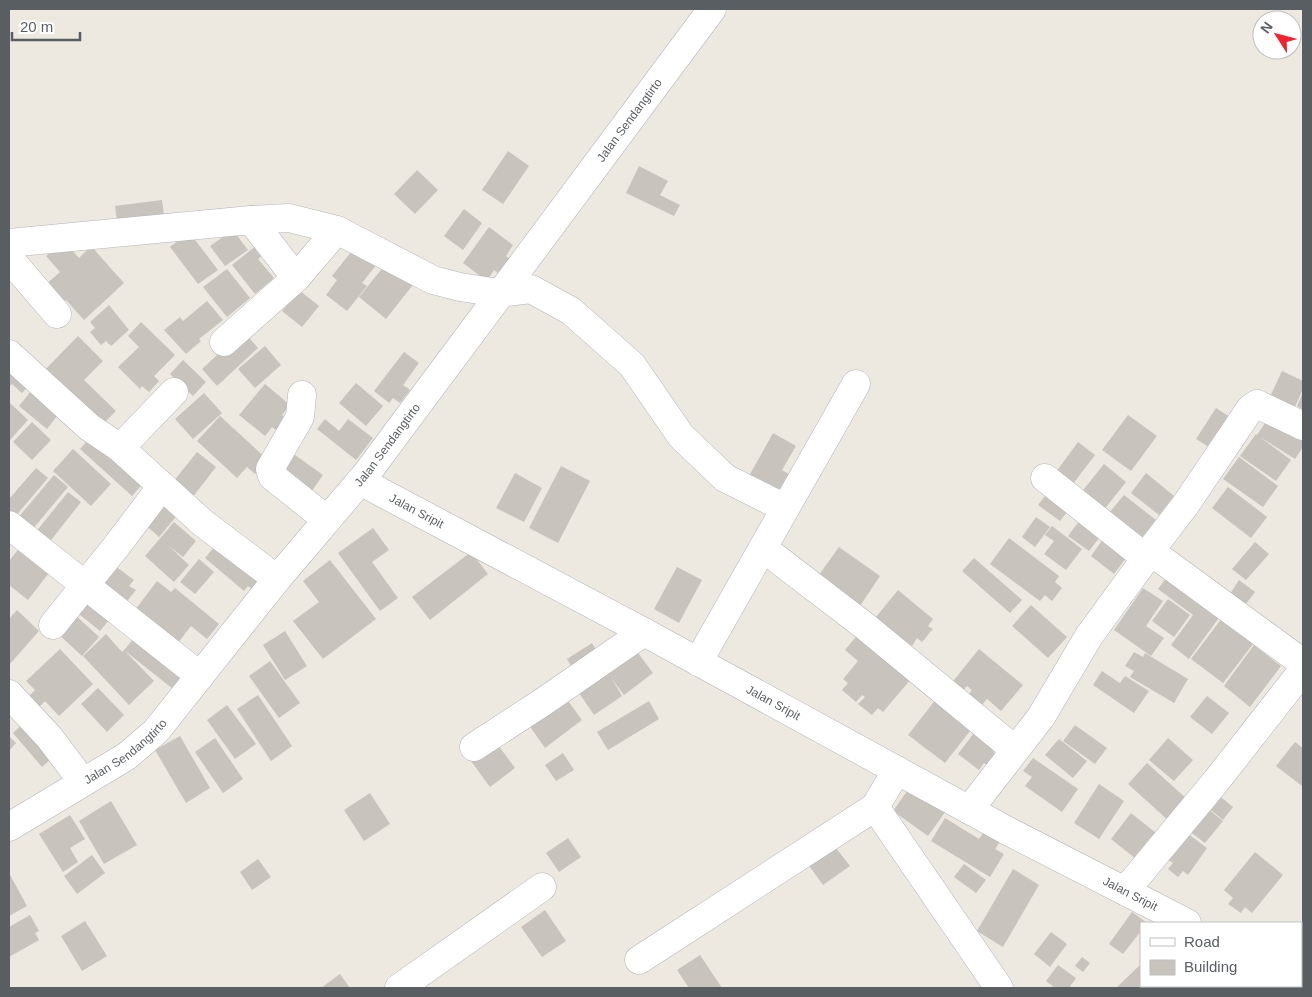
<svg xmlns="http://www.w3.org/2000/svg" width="1312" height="997" font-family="Arial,sans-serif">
<rect width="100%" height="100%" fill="#ede8e0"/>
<path fill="#c8c3bd" d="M508,151L529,166L503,204L482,190Z
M639,166L668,181L660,195L680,205L674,216L626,193Z
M417,170L438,190L415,214L394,194Z
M162,200L165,225L118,230L115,206Z
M464,209L482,223L463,250L444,236Z
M489,227L513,245L506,256L510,259L499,274L494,270L487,281L463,263Z
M233,230L248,250L225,266L210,246Z
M189,232L218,270L198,284L170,247Z
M63,241L79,258L91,246L124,283L84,320L66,300L60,306L43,287L60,272L46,256Z
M262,241L269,250L258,259L274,278L255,294L232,265Z
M355,247L377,264L362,283L367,286L347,311L326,295L337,280L332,276Z
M389,260L416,281L386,319L359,297Z
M227,269L250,298L227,317L203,287Z
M299,290L319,306L302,327L282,311Z
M207,301L223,320L199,339L201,341L186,354L164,330L180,317L183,321Z
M109,305L129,330L111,346L106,341L101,345L90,332L95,328L90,322Z
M141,322L175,355L154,376L159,381L149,392L142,386L140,389L118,367L139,347L128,336Z
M243,331L258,348L217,386L202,369Z
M78,336L103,361L84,380L116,411L98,429L41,374Z
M265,346L281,365L255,388L238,369Z
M404,352L419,363L403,385L410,390L400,403L393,398L389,403L374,391Z
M183,360L206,382L193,396L170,374Z
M9,361L32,382L22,393L12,384L9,387Z
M1282,371L1303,381V389L1292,413L1268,401Z
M356,383L383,406L366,426L339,403Z
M265,384L290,405L282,415L287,419L277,431L272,427L265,436L239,415Z
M36,385L64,407L47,429L19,406Z
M1303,392V410L1297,406Z
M204,393L222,413L193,439L175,419Z
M9,402L28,420L10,440L9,439Z
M1216,408L1236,421L1217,452L1196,439Z
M1272,413L1303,433V447L1295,459L1260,437L1291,460L1276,481L1240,456L1256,434L1257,435Z
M1128,415L1157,436L1131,471L1102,450Z
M220,416L268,460L255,474L247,467L237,478L197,441Z
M325,419L339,431L348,419L373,438L356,460L317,429Z
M32,422L51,440L32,460L13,442Z
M94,433L146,480L132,496L80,449Z
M773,433L796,446L782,470L792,476L782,495L749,476Z
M1078,442L1095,455L1069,489L1053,476Z
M73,449L111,484L91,506L53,471Z
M288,450L323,475L307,498L272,472Z
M197,452L216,467L192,498L173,482Z
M1239,457L1278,486L1263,507L1223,479Z
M1104,464L1126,482L1103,511L1080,494Z
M561,466L590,481L558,543L529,528Z
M36,468L48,478L14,518L9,513V499Z
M515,473L542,488L524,522L496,508Z
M1146,473L1174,496L1159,515L1131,493Z
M54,475L68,487L26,537L12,525Z
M1053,486L1074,503L1060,521L1038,505Z
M1228,487L1267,517L1251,538L1212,508Z
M68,492L81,502L44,549L31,538Z
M1124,495L1156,520L1141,539L1109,513Z
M161,496L180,512L159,537L140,520Z
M1083,516L1104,532L1089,551L1068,536Z
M1036,517L1050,527L1035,547L1022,537Z
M174,522L196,541L183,557L168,545L189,565L174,582L145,556Z
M1052,526L1082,549L1066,570L1044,554L1054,541L1045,535Z
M373,528L389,550L372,562L398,598L380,611L338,553Z
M1106,535L1129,554L1114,574L1091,556Z
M1009,538L1059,576L1055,582L1062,588L1052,601L1045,595L1040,601L990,564Z
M221,539L266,578L255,591L248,586L244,591L205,558Z
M25,541L55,565L28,600L9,585V561Z
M1255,542L1269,554L1246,580L1232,569Z
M839,547L880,576L858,609L816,579Z
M471,552L488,574L430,620L412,597Z
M974,558L1022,600L1010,613L962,571Z
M199,559L214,572L195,594L180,582Z
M330,560L376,619L323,659L293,621L319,602L303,581Z
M111,563L134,580L129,586L136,590L124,605L91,589Z
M677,567L702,580L679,623L654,609Z
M1173,569L1226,608L1189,659L1171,645L1193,615L1158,589Z
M1239,580L1255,592L1243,608L1228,597Z
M157,581L171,592L175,588L219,624L207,639L191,626L174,648L132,614Z
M1143,588L1163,601L1146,626L1164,638L1151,656L1114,630Z
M898,590L933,619L928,626L933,629L922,642L917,638L912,646L893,631L884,642L867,628Z
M88,593L114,614L100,631L74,610Z
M1168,599L1190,615L1174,637L1152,621Z
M1031,605L1067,637L1048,658L1012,626Z
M17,610L39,631L9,665V619Z
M1228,610L1260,635L1223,683L1191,659Z
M73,613L99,637L82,656L56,632Z
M864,627L917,672L883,712L878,708L872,715L858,704L865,697L862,695L856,702L842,690L848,683L843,679L858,661L845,650Z
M140,631L193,674L178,693L124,650Z
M285,631L307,666L285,680L263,645Z
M106,634L122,652L124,650L154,681L129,705L83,656Z
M592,643L601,658L576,674L567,659Z
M632,645L653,673L624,695L612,679L622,696L594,715L575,687Z
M1254,645L1281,666L1250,707L1224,686Z
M60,649L93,684L59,716L45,701L38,708L28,697L35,690L26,681Z
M979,649L1023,685L1001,711L987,699L975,713L962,703L972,690L967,686L956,698L946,690Z
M1134,652L1143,657L1145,653L1188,679L1174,703L1130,677L1134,671L1125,666Z
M270,661L300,703L279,718L249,676Z
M1102,671L1120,683L1125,676L1149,691L1134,713L1093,685Z
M98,688L124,715L107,732L81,704Z
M563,694L582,720L545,748L526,721Z
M940,694L977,722L945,763L908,735Z
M258,695L292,746L271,761L237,709Z
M1207,696L1229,713L1212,734L1190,717Z
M649,701L659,719L608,750L597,732Z
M227,705L256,744L235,759L207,720Z
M29,718L59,752L42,767L13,733Z
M1075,725L1107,748L1095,764L1063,741Z
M977,729L998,745L993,752L998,756L990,767L984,763L979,770L958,754Z
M9,736L16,743L9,751Z
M180,736L210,788L186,803L155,750Z
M215,738L243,779L223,793L195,752Z
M493,738L515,768L490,787L468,757Z
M1168,738L1193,760L1174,781L1149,760Z
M1059,739L1087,761L1073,778L1045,755Z
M1295,742L1303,748V784L1302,786L1276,766Z
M563,753L574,770L556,781L545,765Z
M1033,758L1078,789L1062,812L1025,786L1032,777L1023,771Z
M1147,763L1188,800L1169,821L1128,784Z
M1099,784L1124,801L1099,839L1074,823Z
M910,787L946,811L928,836L893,811Z
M370,793L390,824L364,841L344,810Z
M1216,793L1233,807L1223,820L1206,806Z
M111,801L137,845L104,864L79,821Z
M1203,805L1223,821L1205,843L1185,828Z
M1131,813L1156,833L1136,859L1111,839Z
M70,815L85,839L70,848L78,862L63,872L39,834Z
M945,818L979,839L985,830L1001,840L995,849L1004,854L990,877L931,841Z
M1187,833L1207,848L1188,875L1183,871L1178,877L1168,869L1173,863L1167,859Z
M568,838L581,857L559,872L546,853Z
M833,844L850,866L823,885L807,863Z
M1255,852L1283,875L1252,913L1245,907L1241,913L1228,904L1233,898L1224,890Z
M92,855L105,873L77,894L64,876Z
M258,859L271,877L252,890L240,872Z
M964,864L986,880L976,893L954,877Z
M1013,869L1039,885L1003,947L977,931Z
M9,873L27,906L9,916Z
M545,910L566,941L542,957L521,927Z
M1132,912L1147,923H1141V931L1123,954L1109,944Z
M30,915L39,931L35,933L39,940L9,957V927Z
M85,921L107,956L82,971L61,936Z
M1051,932L1067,944L1050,967L1034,954Z
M700,955L722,988H689L677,970Z
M1082,957L1090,963L1083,972L1075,966Z
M1141,964V986H1159L1157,988H1116Z
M1058,965L1076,978L1069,988H1055L1046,981Z
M340,974L350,988H321Z
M1166,986H1190L1193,988H1164Z"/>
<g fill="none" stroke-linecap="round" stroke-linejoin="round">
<g stroke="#b1b5b9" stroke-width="29">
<g id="minor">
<path d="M251,220L296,278"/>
<path d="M9,243L251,220L289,218L337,230"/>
<path d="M9,261L14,264L57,314"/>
<path d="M224,342L296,278L337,230L433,280L460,287L499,293L531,289L571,311L632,365L681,436L725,478L785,508"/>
<path d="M9,354L89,427L120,448"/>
<path d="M174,392L120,448L203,523L277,579"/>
<path d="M302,395L300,417L270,469L272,476L327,520"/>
<path d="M1045,478L1146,558"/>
<path id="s1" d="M360,481L644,632L1006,830L1187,923"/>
<path d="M9,525L200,676"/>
<path d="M763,548L866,627L1015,750"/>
<path d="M1150,551L1303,663"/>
<path d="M53,625L115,548L162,486"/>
<path d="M698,662L856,384"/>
<path d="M9,694L49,737L83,782"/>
<path d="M474,747L543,702L644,632"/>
<path d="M897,770L875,807L999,988"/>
<path d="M969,810L1041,717L1089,636L1146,558L1150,551L1186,504L1250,409L1257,404L1303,426"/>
<path id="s2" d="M9,827L127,756L156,731L277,579L367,473L712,9"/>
<path d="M1125,891L1217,780L1303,670"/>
<path d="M639,960L875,807"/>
<path d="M1301,983L1303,984"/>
<path d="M399,988L542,887"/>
</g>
</g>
<use href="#minor" stroke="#fff" stroke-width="28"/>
</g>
<g text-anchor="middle" stroke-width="4" stroke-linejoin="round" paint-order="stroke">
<g font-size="12" fill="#595e62" stroke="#fff">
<text dy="4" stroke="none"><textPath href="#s2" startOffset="949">Jalan Sendangtirto</textPath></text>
<text dy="4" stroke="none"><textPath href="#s2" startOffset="544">Jalan Sendangtirto</textPath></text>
<text dy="4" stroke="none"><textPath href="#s1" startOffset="64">Jalan Sripit</textPath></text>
<text dy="4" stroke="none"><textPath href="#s1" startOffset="469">Jalan Sripit</textPath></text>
<text dy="4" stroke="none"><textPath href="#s2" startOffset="139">Jalan Sendangtirto</textPath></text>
<text dy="4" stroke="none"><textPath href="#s1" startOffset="874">Jalan Sripit</textPath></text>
</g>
</g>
<rect width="1312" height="997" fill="none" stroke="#595e62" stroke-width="20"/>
<rect x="1140" y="922" width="162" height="65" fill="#ffffff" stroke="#bdbfc0"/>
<rect x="1150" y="938" width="25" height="8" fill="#ffffff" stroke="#bdbfc0"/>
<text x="1184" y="947" font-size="15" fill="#595e62">Road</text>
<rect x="1150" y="960" width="25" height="15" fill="#c8c3bd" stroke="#bdbfc0"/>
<text x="1184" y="972" font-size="15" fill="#595e62">Building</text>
<g transform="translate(1277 35) rotate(306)"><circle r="24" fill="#ffffff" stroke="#bdbfc0"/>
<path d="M0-4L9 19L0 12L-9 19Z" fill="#f3202d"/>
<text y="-8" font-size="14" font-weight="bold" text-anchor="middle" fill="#595e62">N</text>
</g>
<path d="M12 32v8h68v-8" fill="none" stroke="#595e62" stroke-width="2.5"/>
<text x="20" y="32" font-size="15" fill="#595e62" stroke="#ffffff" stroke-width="4" paint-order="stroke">20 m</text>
</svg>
